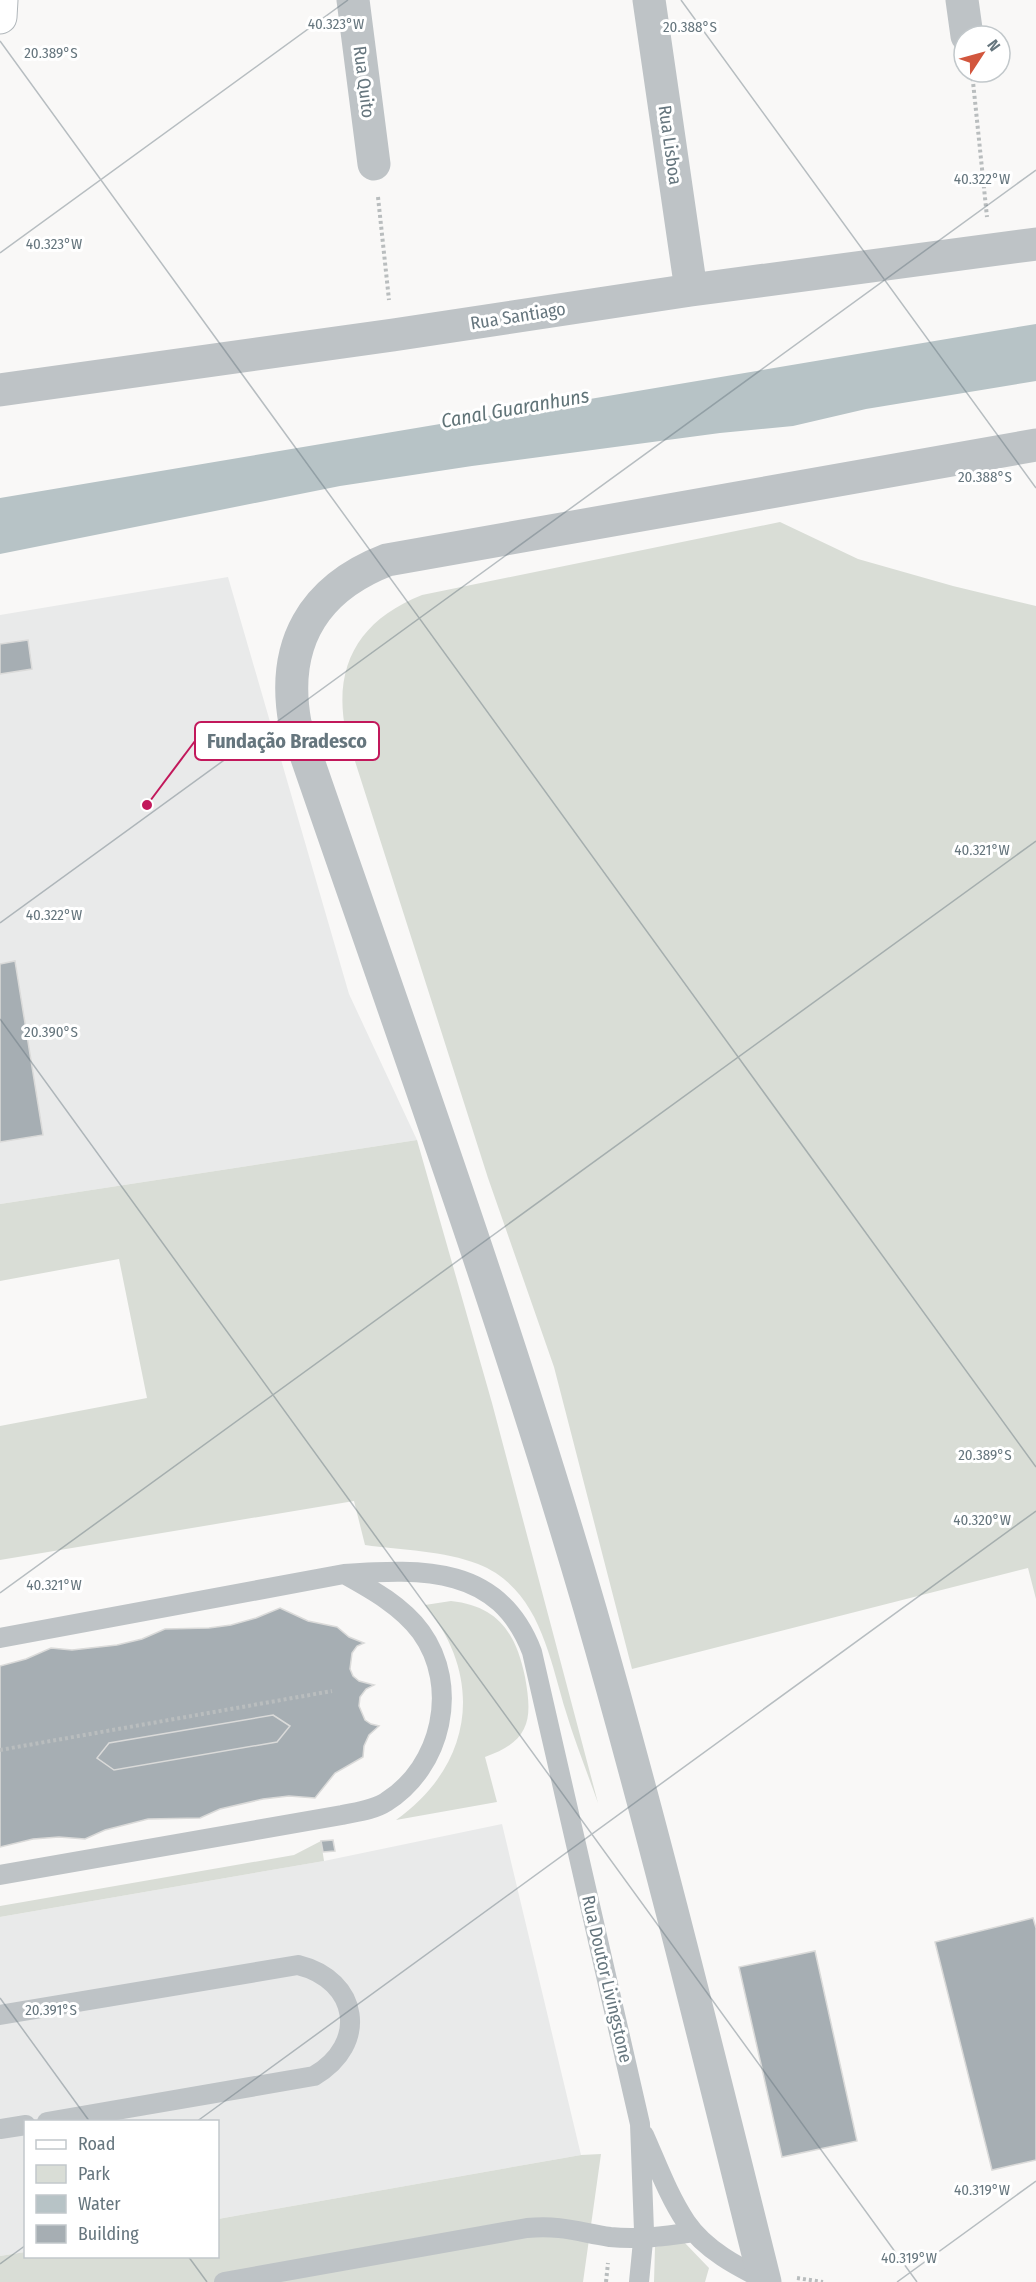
<svg xmlns="http://www.w3.org/2000/svg" width="1036" height="2282" font-family="'Fira Sans Condensed',sans-serif">
<rect width="100%" height="100%" fill="#f9f8f7"/>
<path fill="#e9eaea" d="M228,577L349,994L417,1140L0,1204V615Z
M502,1824L581,2155L218,2219V2122H26L25,2252L0,2256V1917L324,1861Z"/>
<path fill="#d9ddd6" d="M780,522L858,559L953,586L1036,606V1599L1028,1568L632,1669L554,1367L488,1178L346,733C332,666 359,620 422,595Z
M417,1140L492,1403L598,1803C587,1772 575,1742 566,1712C549,1656 539,1588 478,1564C445,1551 401,1550 365,1545L354,1501L0,1560V1426L147,1398L119,1259L0,1281V1204Z
M451,1601C498,1606 516,1633 525,1677C533,1720 530,1741 485,1757L497,1802L396,1820C473,1765 485,1678 425,1605Z
M321,1841L324,1861L0,1917V1906L294,1855Z
M601,2154L583,2282H0V2256L25,2252L26,2256H218V2219L581,2155Z
M684,2242L709,2268L705,2282H654L655,2247Z"/>
<path fill="#b7c3c6" d="M1036,324V381L866,409L793,426L720,433L472,466L340,486L0,554V498Z"/>
<path fill="#a6aeb3" stroke="#dadad9" stroke-width="1.5" d="M28,640L32,669L0,674V644Z
M15,961L43,1135L0,1142V964Z
M280,1608L308,1621L337,1627L349,1637L364,1643L357,1646L352,1653L350,1669L353,1676L359,1681L374,1685L366,1689L360,1697L359,1706L365,1720L371,1724L379,1726L369,1735L364,1746L363,1757L335,1773L315,1798L289,1796L263,1799L220,1809L200,1818L148,1819L105,1830L85,1839L59,1837L33,1839L0,1847V1666L26,1659L51,1648L72,1650L117,1645L142,1639L165,1629L209,1628L231,1625L256,1618Z
M273,1715L290,1726L277,1742L114,1770L97,1758L109,1743Z
M333,1840L335,1851L323,1852L321,1841Z
M1033,1918L1036,1928V2160L992,2170L935,1942Z
M815,1951L857,2141L782,2157L739,1967Z"/>
<g fill="none" stroke-linecap="round" stroke-linejoin="round">
<g stroke="#b1b7bb" stroke-width="35">
<path id="secondary" d="M0,17L1,0"/>
</g>
<path stroke="#b9bdbe" stroke-width="4" stroke-dasharray="3 3" stroke-linecap="butt" d="M972,72L987,217
M378,197L389,300
M0,1750L332,1691
M797,2278L823,2282
M606,2282L608,2263"/>
<path stroke="#bec3c6" stroke-width="20" d="M0,1638L344,1574C423,1569 499,1565 532,1652L640,2124L644,2231L639,2282
M0,1875L342,1815C356,1812 374,1810 386,1802C442,1767 460,1686 421,1632C402,1606 371,1589 344,1574
M0,2015L298,1965C359,1980 369,2044 314,2076L47,2122
M0,2129L26,2125
M644,2135C657,2164 668,2195 686,2222C705,2250 738,2267 767,2281
M224,2282L527,2228C562,2225 578,2232 610,2237C639,2240 666,2236 694,2232"/>
<path stroke="#bec3c6" stroke-width="33" d="M353,0L374,164
M649,0L691,290
M962,0L967,36
M0,390L393,335L691,290L1036,244
M765,2282C709,2057 654,1831 590,1609C503,1310 396,1017 295,723C281,645 312,589 387,560L1036,445"/>
<use href="#secondary" stroke="#fff" stroke-width="33"/>
</g>
<path fill="none" stroke="#66767e" stroke-width="1.5" stroke-opacity="0.45" d="M681,0L1036,488M0,41L1036,1467M0,253L348,0M0,923L1036,170M0,1019L917,2282M0,1593L1036,841M0,1998L90,2122M196,2122L1036,1511M188,2256L207,2282M0,2264L26,2245M897,2282L1036,2181"/>
<g text-anchor="middle" stroke-width="6" stroke-linejoin="round" paint-order="stroke">
<g font-size="18" fill="#66767e" stroke="#fff">
<text transform="translate(364 82) rotate(83)" y="6">Rua Quito</text>
<text transform="translate(670 145) rotate(82)" y="6">Rua Lisboa</text>
<text transform="translate(518 316) rotate(-9)" y="6">Rua Santiago</text>
<text transform="translate(607 1979) rotate(77)" y="6">Rua Doutor Livingstone</text>
</g>
<g font-size="20" font-style="italic" fill="#617478" stroke="#fff">
<text transform="translate(515 408) rotate(-10)" y="7">Canal Guaranhuns</text>
</g>
</g>
<g font-size="15" text-anchor="middle" fill="#66767e" stroke="#fff" stroke-width="6" stroke-linejoin="round" paint-order="stroke">
<text x="336" y="29">40.323°W</text>
<text x="690" y="32">20.388°S</text>
<text x="51" y="58">20.389°S</text>
<text x="982" y="184">40.322°W</text>
<text x="54" y="249">40.323°W</text>
<text x="985" y="482">20.388°S</text>
<text x="982" y="855">40.321°W</text>
<text x="54" y="920">40.322°W</text>
<text x="51" y="1037">20.390°S</text>
<text x="985" y="1460">20.389°S</text>
<text x="982" y="1525">40.320°W</text>
<text x="54" y="1590">40.321°W</text>
<text x="51" y="2015">20.391°S</text>
<text x="982" y="2195">40.319°W</text>
<text x="909" y="2263">40.319°W</text>
</g>
<path fill="none" stroke="#c2185b" stroke-width="2" d="M147 805L195 741"/>
<circle fill="#c2185b" stroke="#fff" stroke-width="2" cx="147" cy="805" r="6"/>
<rect fill="#fff" stroke="#c2185b" stroke-width="2" x="195" y="722" width="184" height="38" rx="6"/>
<g font-size="20" text-anchor="middle" font-weight="bold" fill="#66767e">
<text x="287" y="748">Fundação Bradesco</text>
</g>
<rect x="24" y="2120" width="195" height="138" fill="#ffffff" stroke="#c2c8cb" stroke-width="1.5"/>
<rect x="36" y="2140" width="30" height="9" fill="#ffffff" stroke="#c2c8cb" stroke-width="1.5"/>
<text x="78" y="2150" font-size="18" fill="#66767e">Road</text>
<rect x="36" y="2165" width="30" height="18" fill="#d9ddd6" stroke="#c2c8cb" stroke-width="1.5"/>
<text x="78" y="2180" font-size="18" fill="#66767e">Park</text>
<rect x="36" y="2195" width="30" height="18" fill="#b7c3c6" stroke="#c2c8cb" stroke-width="1.5"/>
<text x="78" y="2210" font-size="18" fill="#66767e">Water</text>
<rect x="36" y="2225" width="30" height="18" fill="#a6aeb3" stroke="#c2c8cb" stroke-width="1.5"/>
<text x="78" y="2240" font-size="18" fill="#66767e">Building</text>
<g transform="translate(982 54) rotate(54)"><circle r="28" fill="#ffffff" stroke="#c2c8cb" stroke-width="1.5"/>
<path d="M0-4.5L10 22L0 15L-10 22Z" fill="#d2563d"/>
<text y="-9" font-size="16" font-weight="bold" text-anchor="middle" fill="#66767e">N</text>
</g>
</svg>
